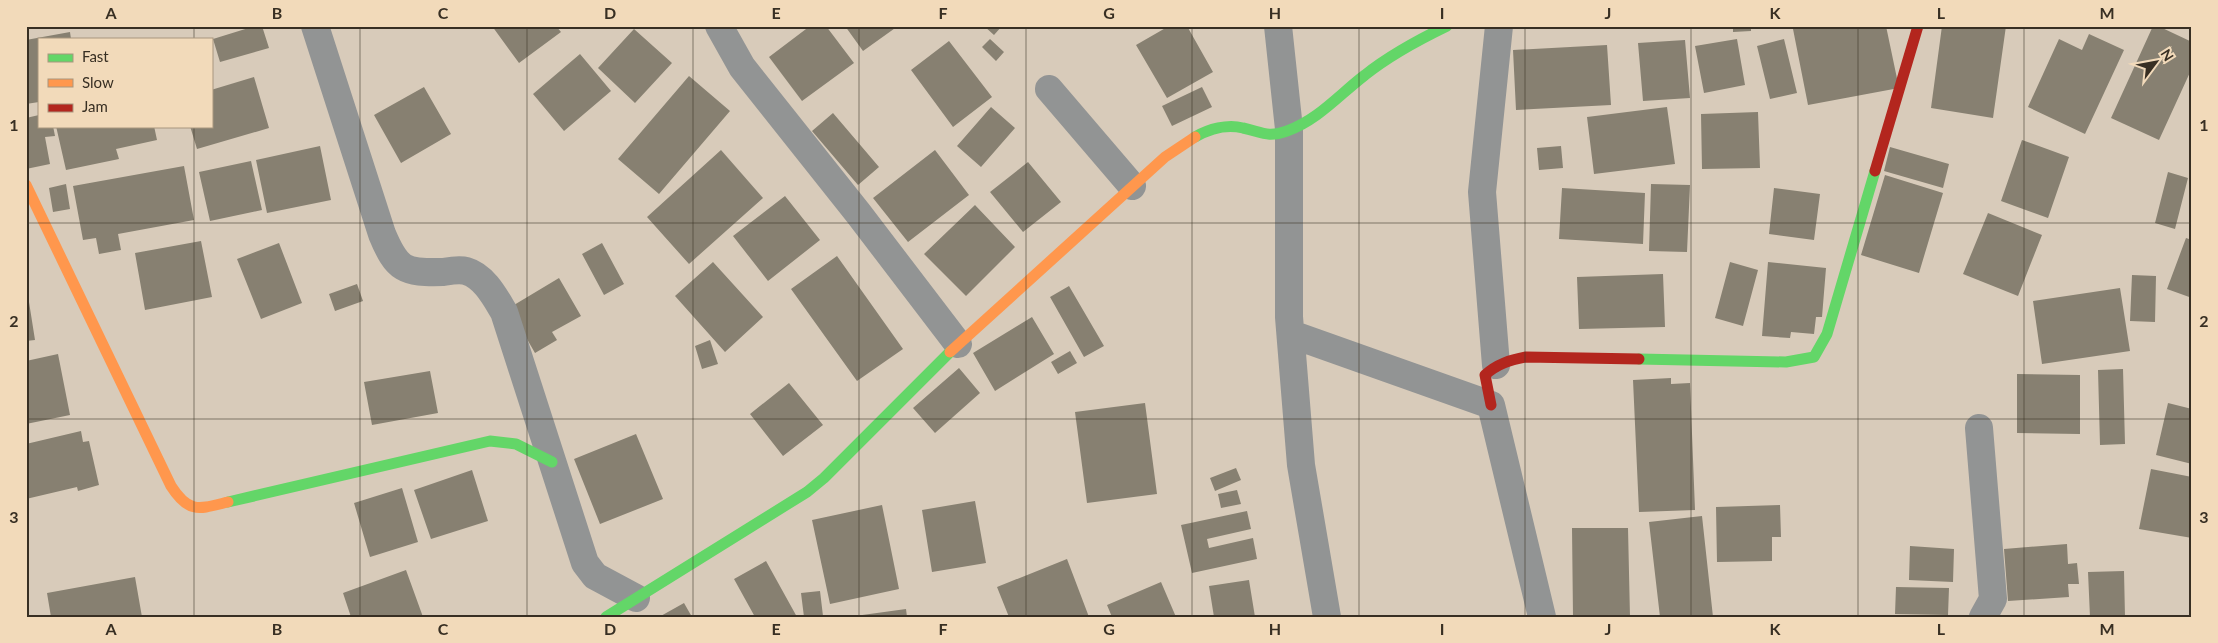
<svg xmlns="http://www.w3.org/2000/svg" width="2218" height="643" font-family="Lato,sans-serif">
<rect width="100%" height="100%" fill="#d8cbba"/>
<path fill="#878071" d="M255,26H262L269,48L220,62L213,39Z
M492,26H556L561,32L519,63Z
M810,26H826L854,63L802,101L769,57Z
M845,26H898L863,51Z
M984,26H1002L994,35Z
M1169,26H1187L1213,72L1167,98L1136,45Z
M1733,26H1751V31L1733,32Z
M1808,26H1886L1899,88L1808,105L1793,29Z
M1942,26H2006L1993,118L1931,108Z
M2153,26H2158L2192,42V68L2159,140L2111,118Z
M634,29L672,63L635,103L598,68Z
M70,32L71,39H39V102L26,104V40Z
M2089,34L2124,50L2085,134L2028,107L2059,39L2082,50Z
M990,39L1004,52L996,61L982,47Z
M1737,39L1745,85L1704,93L1695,46Z
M1784,39L1797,93L1770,99L1757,46Z
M1685,40L1690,98L1643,101L1638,43Z
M949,41L992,97L953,127L911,70Z
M1607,45L1611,105L1516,110L1513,50Z
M580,54L611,91L564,131L533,94Z
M689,76L730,111L659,194L618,159Z
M254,77L269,128L197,149L190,126H211V90Z
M424,87L451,134L401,163L374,115Z
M1202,87L1212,107L1172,126L1162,106Z
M991,107L1015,128L981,167L957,146Z
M1667,107L1675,164L1594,174L1587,117Z
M1758,112L1760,168L1702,169L1701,114Z
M833,113L879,167L858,185L812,131Z
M39,115V126H53L55,136L45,137L50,164L26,169V118Z
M56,126H154L157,140L116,149L119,159L66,170Z
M2022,140L2069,157L2048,218L2001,201Z
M320,146L331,200L267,213L256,160Z
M1561,146L1563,168L1539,170L1537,148Z
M1890,147L1949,164L1943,188L1884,171Z
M721,150L763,198L689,264L647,217Z
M935,150L969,195L908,242L873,198Z
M251,161L262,210L210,221L199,172Z
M1028,162L1061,202L1023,232L990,192Z
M184,166L194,220L118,234L121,250L99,254L96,238L83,240L73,186Z
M2168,172L2188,178L2175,229L2155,223Z
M1885,175L1943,193L1919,273L1861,255Z
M66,184L70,209L53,212L49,188Z
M1651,184L1690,185L1687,252L1649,251Z
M1562,188L1645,193L1643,244L1559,239Z
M1774,188L1820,194L1814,240L1769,234Z
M785,196L820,240L768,281L733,236Z
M975,205L1015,247L966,296L924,254Z
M1988,213L2042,235L2018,296L1963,274Z
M2186,238L2192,240V298L2167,289Z
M201,241L212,297L145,310L135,253Z
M279,243L302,303L261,319L237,259Z
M602,243L624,284L604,295L582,254Z
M837,256L903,349L857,381L791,289Z
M713,262L763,317L725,352L675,296Z
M1730,262L1758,270L1743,326L1715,318Z
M1768,262L1826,268L1822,317H1816L1814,334L1791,332L1790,338L1762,336Z
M1663,274L1665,327L1579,329L1577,277Z
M2132,275L2156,276L2155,322L2130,321Z
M559,278L581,316L552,332L557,340L535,353L509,308Z
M26,283L35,340L26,341Z
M357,284L363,301L335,311L329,294Z
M1069,286L1104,346L1084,357L1050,297Z
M2120,288L2130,351L2042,364L2033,301Z
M1032,317L1054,354L995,391L973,353Z
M710,340L718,364L702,369L695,346Z
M1070,351L1077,363L1058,374L1051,362Z
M58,354L70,415L26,424V361Z
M959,368L980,393L935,433L913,408Z
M2123,369L2125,444L2100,445L2098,370Z
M430,371L438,413L372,425L364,382Z
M2017,374L2080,375V434L2017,433Z
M1671,378V384L1690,383L1695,510L1639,512L1633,380Z
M789,383L823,425L783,456L750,414Z
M1145,403L1157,494L1087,503L1075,412Z
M2168,403L2192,409V464L2156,455Z
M81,431L83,442L89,441L99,485L78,491L77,487L26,499V444Z
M636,434L663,499L600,524L574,459Z
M1236,468L1241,480L1215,491L1210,478Z
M2151,469L2192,477V538L2139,529Z
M472,470L488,521L431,539L414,490Z
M402,488L418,542L370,557L354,503Z
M1237,490L1241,504L1221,508L1218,494Z
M975,501L986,563L932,572L922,510Z
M882,505L899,589L830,604L812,520Z
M1780,505L1781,537H1772V561L1717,562L1716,507Z
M1247,511L1251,529L1207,539L1209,548L1253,538L1257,559L1192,573L1181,525Z
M1702,516L1713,617H1660L1649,522Z
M1572,528H1628L1630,617H1573Z
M2067,544L2068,564L2077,563L2079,584H2068L2069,597L2008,601L2004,549Z
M1910,546L1954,549L1953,582L1909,580Z
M1067,559L1089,617H1009L997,587Z
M766,561L797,617H755L734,579Z
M406,570L423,617H351L343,593Z
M2124,571L2125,617H2090L2088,572Z
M135,577L142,617H51L47,593Z
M1249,580L1255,617H1214L1209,586Z
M1161,582L1176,617H1112L1107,605Z
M1896,587L1949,588L1948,615L1895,614Z
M820,591L823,616L804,617L801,593Z
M684,603L692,617H659Z
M906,609L907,617H855V616Z"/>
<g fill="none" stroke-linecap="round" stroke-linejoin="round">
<path stroke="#929494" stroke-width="28" d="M315,26L382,234C397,270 404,273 443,272C449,271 459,269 466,271C484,276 495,297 504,312L585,563L595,576L636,598
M719,26L742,67L858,213L958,344
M1278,26L1289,129V317L1301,465L1327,617
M1049,89L1132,186
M1291,334L1491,405L1542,617
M1496,365L1482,192L1499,26
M1979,428L1993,599L1983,617"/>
<path stroke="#63d668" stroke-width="11" d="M1195,137C1209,129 1227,124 1243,128C1262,132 1267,138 1287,131C1318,120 1340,94 1365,75C1390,55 1418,40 1447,26
M1639,359L1786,362L1814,357L1827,334L1875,171
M228,502L490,441L516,444L552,462
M606,617L807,492L824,478L950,352"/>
<path stroke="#ff974d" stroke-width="11" d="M26,185L171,486C189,514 199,509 228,502
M950,352L1165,157L1195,137"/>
<path stroke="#b3261e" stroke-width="11" d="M1875,171L1918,26
M1491,405L1485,375C1497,364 1510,360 1526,357L1639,359"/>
</g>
<path fill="none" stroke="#382f23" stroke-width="1" stroke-opacity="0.55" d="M194,26V39M360,26V617M527,26V617M693,26V617M859,26V617M1026,26V617M1192,26V617M1359,26V617M1525,26V617M1691,26V617M1858,26V617M2024,26V617M194,126V617M26,223H2192M26,419H2192"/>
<rect width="2218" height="643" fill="none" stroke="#f2daba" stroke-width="55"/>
<rect x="38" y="38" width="175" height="90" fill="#f2daba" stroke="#a8967e"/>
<rect x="48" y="54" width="25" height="8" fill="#63d668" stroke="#a8967e"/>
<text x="82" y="62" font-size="15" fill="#382f23">Fast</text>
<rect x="48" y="79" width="25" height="8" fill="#ff974d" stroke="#a8967e"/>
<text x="82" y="88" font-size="15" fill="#382f23">Slow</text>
<rect x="48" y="104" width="25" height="8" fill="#b3261e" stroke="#a8967e"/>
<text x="82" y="112" font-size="15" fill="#382f23">Jam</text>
<g transform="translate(2156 62) rotate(58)" stroke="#f2daba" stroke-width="4" paint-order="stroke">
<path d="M0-4L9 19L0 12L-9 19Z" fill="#382f23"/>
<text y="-8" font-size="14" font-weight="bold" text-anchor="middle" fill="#382f23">N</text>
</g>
<rect x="28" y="28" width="2162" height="588" fill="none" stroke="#382f23" stroke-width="2"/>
<g font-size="16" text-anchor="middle" font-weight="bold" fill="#382f23">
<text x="111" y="19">A</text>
<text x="277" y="19">B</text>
<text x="443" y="19">C</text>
<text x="610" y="19">D</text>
<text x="776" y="19">E</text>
<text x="943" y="19">F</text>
<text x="1109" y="19">G</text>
<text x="1275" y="19">H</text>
<text x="1442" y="19">I</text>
<text x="1608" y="19">J</text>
<text x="1775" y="19">K</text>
<text x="1941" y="19">L</text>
<text x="2107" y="19">M</text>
<text x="14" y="131">1</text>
<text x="2204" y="131">1</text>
<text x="14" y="327">2</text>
<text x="2204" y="327">2</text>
<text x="14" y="523">3</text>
<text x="2204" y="523">3</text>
<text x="111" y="635">A</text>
<text x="277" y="635">B</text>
<text x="443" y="635">C</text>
<text x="610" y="635">D</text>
<text x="776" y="635">E</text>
<text x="943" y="635">F</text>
<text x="1109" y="635">G</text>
<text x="1275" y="635">H</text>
<text x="1442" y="635">I</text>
<text x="1608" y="635">J</text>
<text x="1775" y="635">K</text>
<text x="1941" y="635">L</text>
<text x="2107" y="635">M</text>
</g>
</svg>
